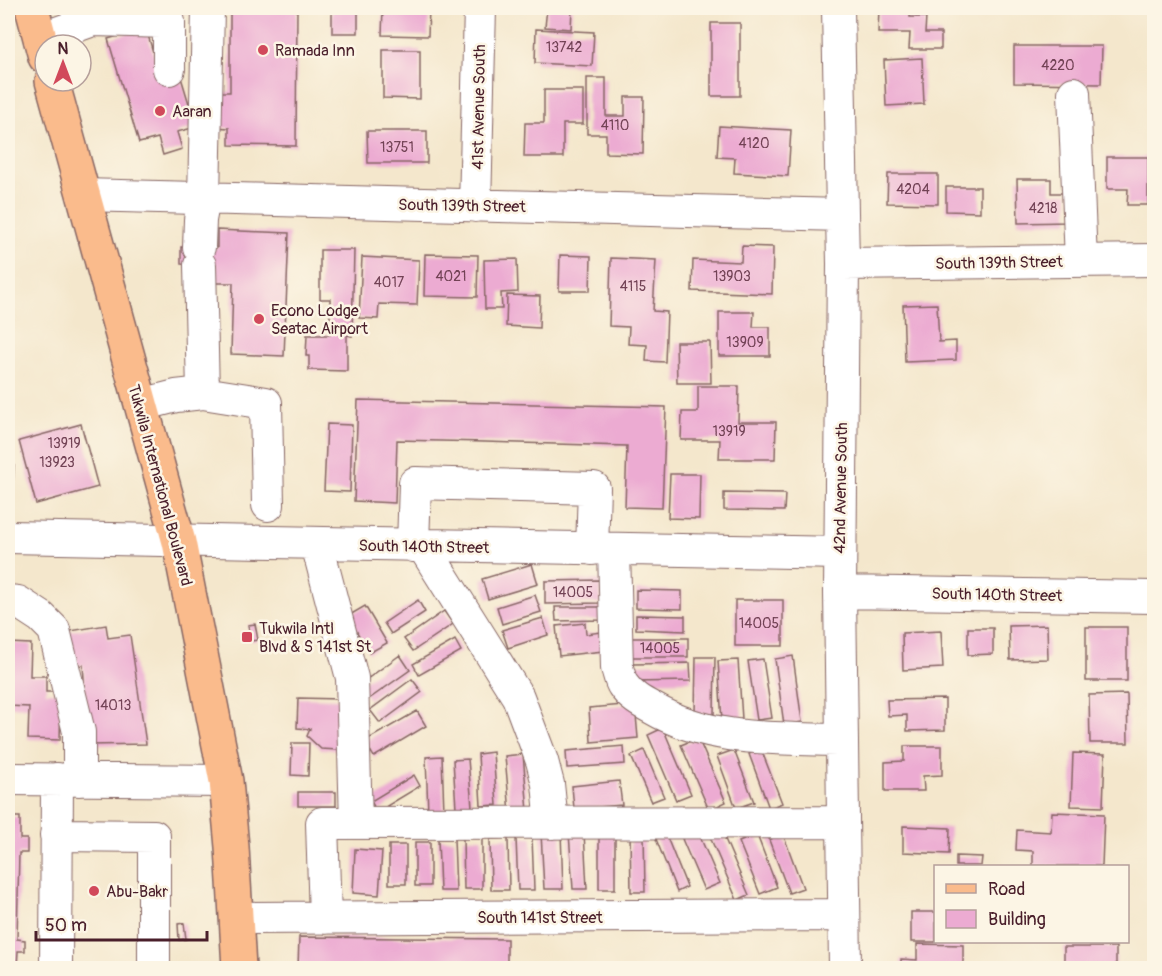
<svg xmlns="http://www.w3.org/2000/svg" width="1162" height="976" font-family="Pangolin,sans-serif">
<rect width="100%" height="100%" fill="#fcf5e5"/>
<filter id="ink" filterUnits="userSpaceOnUse"><feTurbulence type="fractalNoise" baseFrequency=".0167" numOctaves="2"/><feDisplacementMap in="SourceGraphic" scale="12" xChannelSelector="R" yChannelSelector="G"/><feConvolveMatrix kernelMatrix="1 2 1 2 8 2 1 2 1" color-interpolation-filters="sRGB"/></filter>
<filter id="wash" filterUnits="userSpaceOnUse"><feTurbulence type="fractalNoise" baseFrequency=".008" numOctaves="4" result="noise"/><feDisplacementMap in="SourceGraphic" scale="24" xChannelSelector="R" yChannelSelector="G"/><feGaussianBlur stdDeviation="1.35" result="paint"/><feColorMatrix in="noise" values="0 0 0 0 0 0 0 0 0 0 0 0 0 0 0 0 0 1.4 0 .05"/><feComposite in="paint" operator="in"/></filter>
<g filter="url(#wash)">
<rect width="100%" height="100%" fill="#f4e7cc"/>
<g id="blocks">
<path fill="#ecabd2" d="M128,8H194V13L128,14Z
M230,8H297L296,146L229,145V128L213,127V92H230Z
M332,8H358V33H332Z
M383,8H429L428,36L382,35Z
M547,8H572L571,29L545,27Z
M879,8H910V17H926L925,33H941V49H909L910,33H878Z
M711,23H740V96H711Z
M146,28L161,80L180,74L196,127L177,132L182,149L163,155L158,138L139,143L108,39Z
M536,29L594,32L592,66L535,63Z
M1014,46H1102L1101,84L1014,83Z
M383,50H420V99L383,98Z
M922,58L924,104L886,106L884,60Z
M587,78H606V116H625V97H644L643,154L606,153V134H587Z
M544,90H583V124H563V157H524L525,123H544Z
M719,126L791,130L788,176L734,173L735,158L717,157Z
M367,131H427V163H368Z
M1107,157H1148V205H1127L1128,189H1107Z
M888,174H938V204L887,203Z
M1017,179H1051V193H1068V222L1018,223Z
M946,187H980V212L946,211Z
M217,230L289,233L284,356L231,354L233,283H216V265L181,264V247L217,248Z
M742,246L773,247L772,294L692,291L693,260L741,262Z
M320,250H354L352,336L347,335V371L309,370V356H306L307,335H330V299H320Z
M425,254L478,255L477,297L424,296Z
M560,255L591,256L590,291H559Z
M362,257L419,260L417,305L379,304L378,319L359,318Z
M611,258L656,260L653,311L667,312L665,362L646,361L647,345L628,344L629,327L609,326Z
M517,259L518,292L501,293L502,309H485L484,260Z
M507,295L540,296L539,328L506,326Z
M937,304L939,342L956,341V360L905,362L903,305Z
M719,312H754L753,327H770V356H719Z
M676,342H710L711,383H677Z
M698,386H739L738,422H776L775,459H719L720,440H681L682,412H698Z
M358,400L666,407L662,508L625,507L627,446L485,442L397,440L395,503L354,501Z
M81,424L98,487L36,504L19,441Z
M327,424L352,425L350,492L324,491Z
M8,465H14L12,507H8Z
M670,474H700L699,519L668,518Z
M724,493L785,494L784,511L724,510Z
M532,564L538,584L488,599L482,579Z
M600,580L601,603L545,604V581Z
M636,590L682,591V609L636,608Z
M535,595L541,612L502,624L497,607Z
M418,600L425,612L391,634L384,623Z
M735,600H783V646H735Z
M365,606L387,643L369,653L348,616Z
M555,607H602L603,620L556,621Z
M444,611L453,624L413,651L404,639Z
M636,615L685,616V631L636,629Z
M543,618L548,635L508,648L502,630Z
M585,623L586,634L601,632L603,651L559,656L556,626Z
M255,624L258,640L251,641L248,625Z
M106,625L108,638L130,635L146,744L89,745L83,665L69,667L64,632Z
M1047,625L1048,659L1010,660L1009,626Z
M1086,627H1127V681H1086Z
M968,628H993V654L968,655Z
M941,631L943,668L903,670L902,633Z
M632,638H688V657H632Z
M455,640L461,651L419,675L413,664Z
M8,643L31,644L30,676H46V692H61L60,740L28,739L29,707L8,706Z
M400,655L410,670L369,699L359,685Z
M793,656L802,722L784,725L775,659Z
M696,657H715L714,714H695Z
M763,659L772,718L757,720L748,661Z
M738,660L742,719L722,721L718,661Z
M690,663L691,681L633,682V664Z
M412,679L422,692L380,723L370,710Z
M1127,694L1128,743H1090L1089,695Z
M298,698L340,699L338,750L321,749L307,736L310,729L297,728Z
M945,699V730L907,731V715L888,716L887,700Z
M635,704L638,738L591,742L589,708Z
M417,711L426,726L374,757L365,741Z
M663,728L691,794L676,800L648,735Z
M698,738L726,802L709,810L681,745Z
M292,743H309L308,776L291,775Z
M624,746L625,764L567,768L566,751Z
M904,746H942V775L923,776L924,791H885V762L904,761Z
M761,749L782,803L769,808L749,754Z
M644,750L664,797L651,802L631,756Z
M734,750L754,802L736,808L717,756Z
M493,752L497,805L481,806L478,754Z
M1073,753L1105,754L1103,807L1071,806Z
M523,754L528,811L510,813L505,756Z
M442,756L444,812L428,813L426,757Z
M468,759L472,807L456,808L453,760Z
M414,775L420,786L377,812L371,801Z
M619,781L622,805L574,809L572,786Z
M298,792H336V806H298Z
M1052,812L1104,814L1102,866H1033V851L1016,850L1017,830L1051,832Z
M8,817H20V839H27V853H19L17,939L25,940V951H18L17,968H8Z
M903,826L950,828L949,854L903,852Z
M561,832L563,889H544L541,833Z
M584,832L587,889H573L569,833Z
M615,832V889H599V833Z
M630,832H644L645,892H631Z
M698,832L720,883L704,890L682,839Z
M722,832L749,895L737,900L710,837Z
M783,834L803,888L789,893L769,840Z
M666,835L687,887L677,892L656,839Z
M757,835L777,887L760,894L739,842Z
M532,837L534,890H518L516,838Z
M463,838H482V889H464Z
M508,838L509,890H491L490,839Z
M438,839H454L456,891H440Z
M415,842H430V886H415Z
M389,845H406V884H389Z
M355,849L382,851L379,895L353,893Z
M956,856L982,857L981,866H956Z
M911,912H936V942H911Z
M184,923L186,939L179,940L178,924Z
M299,937L507,939V968H298Z
M917,944L963,945V968H901V959L917,960Z
M1064,947H1116V968H1064Z"/>
</g>
</g>
<g filter="url(#ink)">
<use href="#blocks" fill-opacity="0" stroke="#866563" stroke-width="1.5"/>
<g fill="none" stroke-linecap="round" stroke-linejoin="round">
<g stroke="#866563" stroke-width="34">
<path id="minor" d="M838,8L843,264L840,592L845,968
M93,20L169,22V69
M40,39L93,20L94,8
M1074,93L1081,261
M83,195L842,215
M475,206L480,8
M199,247L200,220L204,199L208,8
M843,264L1154,260
M203,393L266,403L268,505
M141,405L176,396L203,393L200,265
M8,537L840,553
M317,544L352,678L356,823
M413,546L415,483L594,488L592,549
M423,546L518,697L542,761L548,784L552,823
M614,549L617,668C619,673 620,681 623,685C630,696 641,702 652,708C710,742 777,738 842,740
M840,592L1154,597
M8,601L18,602L41,617L54,630L79,732V780
M8,779L226,781
M56,835L154,836V968
M236,918L844,915
M325,918L322,823L843,822
M56,968L57,779"/>
</g>
<g stroke="#866563" stroke-width="36">
<path id="major" d="M32,8L45,57
M52,81L179,542L226,781L232,847L239,968"/>
</g>
<use href="#minor" stroke="#fff" stroke-width="32"/>
<use href="#major" stroke="#fabb8c" stroke-width="33"/>
</g>
</g>
<g fill="#d1495b" stroke="#fcf5e5" stroke-width="2">
<circle cx="263" cy="50" r="6"/>
<circle cx="160" cy="111" r="6"/>
<circle cx="259" cy="319" r="6"/>
<rect x="241" y="631" width="12" height="12" rx="3"/>
<circle cx="94" cy="891" r="6"/>
</g>
<g text-anchor="middle" stroke-width="5" stroke-linejoin="round" paint-order="stroke">
<g font-size="14" fill="#724255">
<text x="564" y="52">13742</text>
<text x="1058" y="70">4220</text>
<text x="615" y="130">4110</text>
<text x="754" y="148">4120</text>
<text x="397" y="152">13751</text>
<text x="913" y="194">4204</text>
<text x="1043" y="213">4218</text>
<text x="451" y="281">4021</text>
<text x="732" y="281">13903</text>
<text x="389" y="287">4017</text>
<text x="633" y="291">4115</text>
<text x="745" y="347">13909</text>
<text x="729" y="436">13919</text>
<text x="64" y="448">13919</text>
<text x="57" y="467">13923</text>
<text x="573" y="597">14005</text>
<text x="759" y="628">14005</text>
<text x="660" y="653">14005</text>
<text x="113" y="710">14013</text>
</g>
<g font-size="16" fill="#4a1f2b" stroke="#fcf5e5" text-anchor="start">
<text x="275" y="56">Ramada Inn</text>
<text x="172" y="117">Aaran</text>
<text x="271" y="316">Econo Lodge<tspan x="271" dy="18">Seatac Airport</tspan></text>
<text x="259" y="634">Tukwila Intl<tspan x="259" dy="18">Blvd &amp; S 141st St</tspan></text>
<text x="106" y="897">Abu-Bakr</text>
</g>
<g font-size="16" fill="#4a1f2b" stroke="#fcf5e5">
<text transform="translate(478 107) rotate(-89)" y="6">41st Avenue South</text>
<text transform="translate(462 205) rotate(1)" y="6">South 139th Street</text>
<text transform="translate(999 262) rotate(-1)" y="6">South 139th Street</text>
<text transform="translate(161 485) rotate(75)" y="6">Tukwila International Boulevard</text>
<text transform="translate(840 488) rotate(-89)" y="6">42nd Avenue South</text>
<text transform="translate(424 546) rotate(1)" y="6">South 140th Street</text>
<text transform="translate(997 594) rotate(1)" y="6">South 140th Street</text>
<text x="540" y="923">South 141st Street</text>
</g>
</g>
<rect width="1162" height="976" fill="none" stroke="#fcf5e5" stroke-width="30"/>
<rect x="934" y="865" width="195" height="78" fill="#fcf5e5" stroke="#b59f9b" stroke-width="1.5"/>
<rect x="946" y="884" width="30" height="9" fill="#fabb8c" stroke="#b59f9b" stroke-width="1.5"/>
<text x="988" y="895" font-size="18" fill="#4a1f2b">Road</text>
<rect x="946" y="910" width="30" height="18" fill="#ecabd2" stroke="#b59f9b" stroke-width="1.5"/>
<text x="988" y="925" font-size="18" fill="#4a1f2b">Building</text>
<g transform="translate(63 63)"><circle r="28" fill="#fcf5e5" stroke="#b59f9b" stroke-width="1.5"/>
<path d="M0-4.5L10 22L0 15L-10 22Z" fill="#d1495b"/>
<text y="-9" font-size="16" font-weight="bold" text-anchor="middle" fill="#4a1f2b">N</text>
</g>
<path d="M36 931v9h171v-9" fill="none" stroke="#4a1f2b" stroke-width="3"/>
<text x="45" y="931" font-size="18" fill="#4a1f2b" stroke="#fcf5e5" stroke-width="4.5" paint-order="stroke">50 m</text>
</svg>
